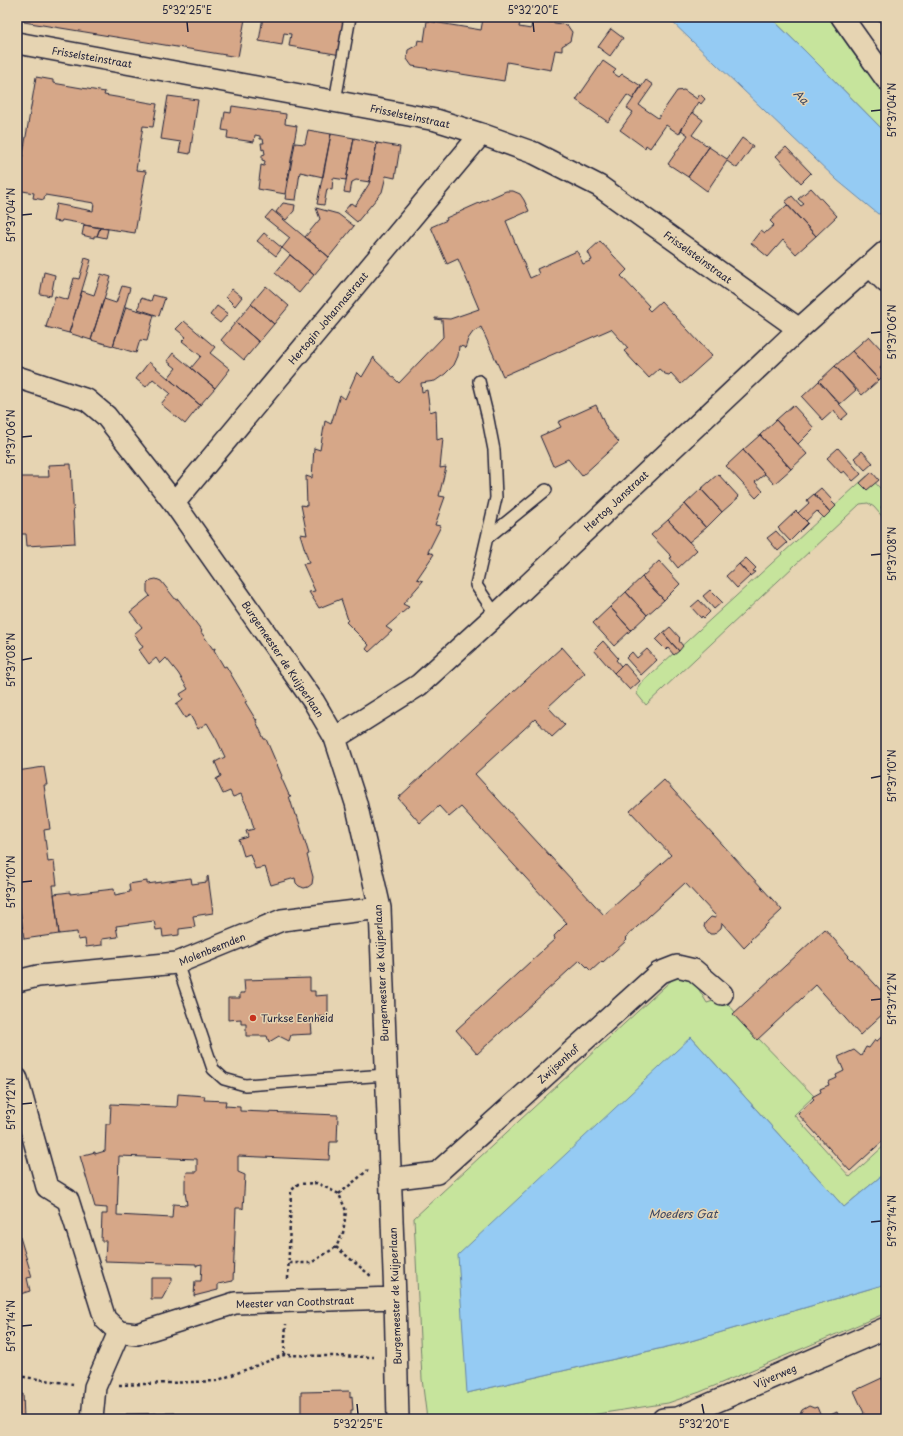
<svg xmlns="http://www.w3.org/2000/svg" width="903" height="1436" font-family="'Playpen Sans',sans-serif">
<rect width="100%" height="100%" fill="#e6d4b2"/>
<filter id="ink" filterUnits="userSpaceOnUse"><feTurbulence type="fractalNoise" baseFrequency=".025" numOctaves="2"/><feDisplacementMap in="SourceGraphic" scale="8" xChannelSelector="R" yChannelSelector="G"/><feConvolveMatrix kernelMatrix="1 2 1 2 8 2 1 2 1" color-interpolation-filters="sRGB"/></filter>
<g filter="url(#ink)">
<path fill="#c6e49c" stroke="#74836c" d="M770,17H828L853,53L886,96V133L805,51Z
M867,476L872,479L886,495V521L874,507L868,503L860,504L646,705L637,694L639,685Z
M677,975L692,978L707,1003L723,998L756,1036L814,1096L794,1115L850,1177L886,1144V1172L844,1207L691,1037L467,1393L684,1343L886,1284V1313L700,1392L668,1403L565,1419H427L422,1379L414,1218Z"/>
<path fill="#95cbf3" stroke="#6787a9" d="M667,17H770L805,51L886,133V213L878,214L837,180Z
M691,1037L844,1207L886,1172V1284L684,1343L467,1393L458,1255Z"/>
<path fill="#d6a788" stroke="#22223b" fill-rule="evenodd" d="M25,17H236V18L245,19L238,57L24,22Z
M263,17H348L341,55L289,46L291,34L284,33L282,45L259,41Z
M474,17H521L519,27L531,29L532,19L567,25L572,32L570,41L562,46V51L555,50L551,70L507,62L504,81L412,66L407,59L408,50L417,45L418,40L424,41L427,21L481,30L483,19Z
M877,17H886V31Z
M611,29L623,38L610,56L598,47Z
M603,61L616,70L613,73L619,77L622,74L641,86L633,99L627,95L608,122L576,100Z
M36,77L53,80V83L105,92L104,95L157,104L153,127L143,126L136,170L146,171L135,233L84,225V224L62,220L61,222L53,221L56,204L93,211L94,203L45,195L44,200L33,198L34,193L17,190Z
M646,80L653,85L639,105L658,118L677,91L684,90L697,99L700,94L705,99L701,104L699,102L679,134L666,125L650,148L646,145L645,148L620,130L633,112L627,108Z
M168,96L198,100L190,154L179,152L181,142L161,139Z
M232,106L286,114L285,124L297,126L285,194L258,189L261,165L264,166L265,161L262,160V155L265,154L264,149L262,150L261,143H264L263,139H260V136L255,135L254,142L227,138L228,131L222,130L225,112L231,113Z
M692,112L703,120L692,135L709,147L688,177L668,164L688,135L681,130Z
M308,130L331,134L323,177L300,172L296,200L285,199L295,143L305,144Z
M331,134L354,138L346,180L333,178L332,190L327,189L324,205L317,204Z
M354,138L377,143L370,182L356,180L352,182L350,193L344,192Z
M742,138L753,146L737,168L727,161L707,191L688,177L709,147L727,159Z
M377,143L400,147L395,178L386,176L382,192L357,222L344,211L351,203L355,206L369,184Z
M786,147L811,173L801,183L776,156Z
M811,188L837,216L816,236L785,202L792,196L801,206L804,204L798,199Z
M506,191H513L520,194L524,200L529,211L506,221L530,278L539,274L537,269L577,251L583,264L592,260L588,252L600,241L627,270L621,276L649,306L647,308L650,311L661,301L712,356L681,384L671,373L669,375L665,374L659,369L649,378L624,351L628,348L611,329L503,376L481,327L473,332L468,339L465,349L464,347L459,346L458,356L454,365L445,374L435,381L421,383L422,392L427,390L430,412L436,410L437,440L443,438L440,468L446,467L439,496L445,497L435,525L441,526L428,552L434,554L417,579L423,581L403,604L409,607L386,627L392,631L369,652L366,649L369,645L346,622L348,620L341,599L319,608L309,592L315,591L303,564L309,563L300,534L307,535L301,505L307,506L306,476L312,478L314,448L320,450L325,421L331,424L340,395L345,399L357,372L362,377L374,357V359L399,383L443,337L442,320L435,319V318L450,319L479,309L458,259L447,264L431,227L447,220L446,218Z
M283,203L295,205L294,211L286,220L276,212Z
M787,205L816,236L796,254L783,240L768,257L751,243L761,230L765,233L774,225L770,221Z
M316,208L338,214L354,226L329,257L305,237L320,219Z
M272,210L329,257L314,275L282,248L290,238L265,218Z
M84,225L100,228L97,236H94V238L82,235Z
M100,228L108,229L106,238L97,236Z
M264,233L282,248L276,256L257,241Z
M290,255L314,275L299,293L275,273Z
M85,258L91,260L69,333L46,327L55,296L68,300L74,278L79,279Z
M44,272L55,275L51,296L40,294Z
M101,274L111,277L91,340L69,333L82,291L94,295Z
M122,286L130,288L113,346L91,340L104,299L116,303Z
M266,286L289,306L274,324L251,304Z
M232,289L242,297L235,306L226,297Z
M153,295L165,298L159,316L138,309L141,298L151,301Z
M251,304L274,324L259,342L236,322Z
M217,306L228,314L220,323L210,315Z
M126,307L154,315L147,341L140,340L136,353L113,346Z
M184,321L215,347L210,353L230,369L215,388L191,368L201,356L182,341L186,337L176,329Z
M236,322L259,342L244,360L221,340Z
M869,336L881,349L886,345V363L880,368L885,374L879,380L852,351Z
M852,351L879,380L862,395L835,366Z
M173,353L215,388L200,405L168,378L176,368L167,361Z
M149,362L200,405L185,424L161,404L170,393L153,379L146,387L136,379Z
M835,366L856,390L840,404L819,381Z
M819,381L848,414L841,420L834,410L823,420L802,397Z
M596,405L607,429L619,442L582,476L568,459L553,466L540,436L561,427L558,422Z
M793,405L814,428L798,444L776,420Z
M776,420L807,454L791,469L760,435Z
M760,435L791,469L774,484L743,450Z
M838,448L861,474L853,481L844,471L841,473L827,458Z
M743,450L765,474L755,482L763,491L756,498L726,466Z
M862,451L873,463L865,470L854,458Z
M71,464L75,543L27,546L26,534H17V477H49L48,465Z
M872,472L879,480L867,490L860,483Z
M718,474L739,497L722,512L701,489Z
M821,488L832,500L831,501L836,506L830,512L814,494Z
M701,489L722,512L706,528L685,504Z
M814,494L830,512L824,518L817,511L806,521L798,513L809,503L807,500Z
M886,503V513L881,507Z
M685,504L706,528L689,542L668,520Z
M796,511L808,523L790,541L778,528Z
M668,520L697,550L678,568L670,558L672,557L651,535Z
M776,531L787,543L778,551L767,538Z
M746,558L756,568L753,571L755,572L750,576L739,564Z
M659,561L680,584L664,600L642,577Z
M739,564L750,576L737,588L726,576Z
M642,577L664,600L647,615L626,592Z
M156,579L161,581L176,600L178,599L202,631L201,632L213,649L215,648V649L214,650L224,667L226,666L247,701L245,702L256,720L257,719L256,721L264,739H266L282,776L281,777L289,795H290L291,796H289L295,815H297L309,854L307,855L313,877L312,884L308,887L304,888L299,886L296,883L295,878L271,885L265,867L255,869L250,854L244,856L239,840L248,837L246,831L254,829L249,811L241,794L233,797L230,791L223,794L216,779L221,776L215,762L225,757L217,740L207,723L198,729L190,715L185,718L176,704L183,699L180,694L188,689L178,673L166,658L160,664L156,658L149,664L139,650L143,647L134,634L142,627L130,612L150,596L147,592V584L151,580Z
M710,590L722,602L714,609L703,596Z
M626,592L647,615L631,630L610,607Z
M699,600L710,612L704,618L702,616L701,618L691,607Z
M610,607L631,630L614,646L593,623Z
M670,627L680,638L679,639L680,640L679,641L683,646L679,651L663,633Z
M663,633L679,651L674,655L668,648L666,650L656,640Z
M603,641L618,658L616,660L621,666L614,673L594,650Z
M562,647L585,673L548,707L565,725L552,737L535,719L475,774L604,915L671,855L630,811L664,780L782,910L750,940L751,941L744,948L722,923L721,928L714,934H710L704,927L705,923L711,917L715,918L716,916L685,883L625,938L627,940L603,962L602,961L591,971L580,960L477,1054L456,1030L555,939L554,936L567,923L461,807L449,817L439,806L420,823L398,798Z
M647,649L657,660L641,675L626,658L632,652L637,658Z
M624,663L640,681L630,690L614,673Z
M44,767L47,785H44L50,829L44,830L48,862L54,861L57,885H53L59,934L24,939L20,908L17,909V771Z
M208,876L213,913L193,916L195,927L179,929V935L163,937L162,929L156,930L154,921L116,926L118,937L102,939V945L86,947L85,939L78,940L77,932L59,934L54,894L70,892V894L114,889L115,895L130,892L129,884L147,881V884L191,878L192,884L207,882V877Z
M825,929L849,956L848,957L851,960L852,959L886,996V1011L860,1035L816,985L757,1040L733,1014Z
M310,978V991H315V996L328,995V1016L316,1017V1022H311L312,1034L291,1035L289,1041L279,1036L269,1042L267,1036H246V1024H241V1019L228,1020V998H240V993H245L244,980Z
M886,1033V1138L850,1171L798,1114L814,1099L812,1097L821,1092L820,1089L829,1085L828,1082L837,1078L836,1075L844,1071L838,1057L854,1050L861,1056L866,1047L869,1048L875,1040L877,1041Z
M178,1094L205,1096L204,1100L226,1101L225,1106L240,1107V1111L338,1115L337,1142H330L329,1160L238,1156V1172L245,1175L243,1209L242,1208H236L233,1281L218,1284V1290L194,1296L195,1281H201L202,1264L197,1265V1266H196V1264L105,1261L106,1241H101L102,1214H107V1208L95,1207L80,1156L95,1152V1154L105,1151L106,1124H110L111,1104L177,1107ZM119,1156L197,1159V1172H187L185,1180V1192L187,1205L173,1204L172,1218L117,1215Z
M17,1204L20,1214L17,1215Z
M17,1227L32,1277L27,1278L30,1291L17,1295Z
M151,1278H172V1281L162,1299H151Z
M886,1377V1387L882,1378Z
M882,1378L886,1387V1418L883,1419H864L862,1415L864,1413L854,1391Z
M350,1391V1397L352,1396L353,1410H351V1416L323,1417V1419H297V1417H301V1392Z
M23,1394L24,1419H17V1395Z
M809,1406L814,1408L817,1407L822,1419L837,1412L840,1419H799L797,1415L800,1414L802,1410Z
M175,1413V1419H126V1414Z"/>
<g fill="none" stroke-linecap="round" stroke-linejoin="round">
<g stroke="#22223b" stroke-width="14">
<path id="service" d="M335,101L350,17
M479,381L487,414L494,450L496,498L476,585L496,615
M487,538L546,490
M177,963L213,1069L224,1079L245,1085L386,1075"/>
</g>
<g stroke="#22223b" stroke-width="24">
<path id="minor" d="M842,17L886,79
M17,43L436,120L481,134L534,153L599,186L799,329
M870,266L886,282
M17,377L87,400L106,416L174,503L314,702L335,738L356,803L380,908L395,1298L398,1419
M174,503L481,134
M335,738L419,685L496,615L799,329L886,251
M17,981L38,976L177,963L282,920L380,908
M17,1079L47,1187L68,1200L105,1319L119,1332L137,1334L235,1303L395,1298
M390,1179L437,1173L659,973L677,966L694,970L722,994
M92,1419L95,1387L119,1332
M663,1419L678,1418L886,1328"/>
</g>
<path stroke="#22223b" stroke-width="2.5" stroke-dasharray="3 3" stroke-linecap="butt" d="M339,1194L368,1170
M336,1247L371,1276
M288,1279L291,1191L298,1184L317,1183L339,1194L346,1211L343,1233L336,1247L311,1263H288
M284,1355L286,1324
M17,1376L73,1384
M119,1385L216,1381L284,1355L374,1357"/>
<use href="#service" stroke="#e6d4b2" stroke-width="11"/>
<use href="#minor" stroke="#e6d4b2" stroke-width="21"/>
</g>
</g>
<path fill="none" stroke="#22223b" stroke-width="1.5" d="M187,22L188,32M533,22L534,32M871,111L881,110M22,215L32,214M871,333L881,332M22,437L32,436M871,555L881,554M22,660L32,658M871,778L881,776M22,882L32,881M871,1000L881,999M22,1104L32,1103M871,1222L881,1221M22,1326L32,1325M357,1404L358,1414M702,1404L704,1414"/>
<circle fill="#c8321e" stroke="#e6d4b2" stroke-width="1.5" cx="253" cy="1018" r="4"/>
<g text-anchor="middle" stroke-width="3" stroke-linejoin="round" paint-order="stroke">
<g font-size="10" fill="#22223b" stroke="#e6d4b2">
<text transform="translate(92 57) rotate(10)" y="4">Frisselsteinstraat</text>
<text transform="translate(410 116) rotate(12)" y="4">Frisselsteinstraat</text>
<text transform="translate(698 257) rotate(36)" y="4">Frisselsteinstraat</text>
<text transform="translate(328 318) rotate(-50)" y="4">Hertogin Johannastraat</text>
<text transform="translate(616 501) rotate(-43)" y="4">Hertog Janstraat</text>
<text transform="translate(283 659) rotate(56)" y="4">Burgemeester de Kuijperlaan</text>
<text transform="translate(212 949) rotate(-22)" y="4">Molenbeemden</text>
<text transform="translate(381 973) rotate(-93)" y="4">Burgemeester de Kuijperlaan</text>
<text transform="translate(558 1064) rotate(-42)" y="4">Zwijsenhof</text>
<text transform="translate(395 1296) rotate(-92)" y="4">Burgemeester de Kuijperlaan</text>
<text transform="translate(295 1302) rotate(-2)" y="4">Meester van Coothstraat</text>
<text transform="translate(775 1376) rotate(-23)" y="4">Vijverweg</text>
</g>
<g font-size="10" fill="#22223b" stroke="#e6d4b2" text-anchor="start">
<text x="261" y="1022">Turkse Eenheid</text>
</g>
<g font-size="11" font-style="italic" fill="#394460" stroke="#e6d4b2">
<text transform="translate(801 97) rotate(44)" y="4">Aa</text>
<text x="683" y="1218">Moeders Gat</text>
</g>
</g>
<rect width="903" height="1436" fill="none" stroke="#e6d4b2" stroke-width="44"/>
<rect x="22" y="22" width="859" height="1392" fill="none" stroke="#22223b" stroke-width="1.5"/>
<g font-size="10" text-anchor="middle" fill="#22223b">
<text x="187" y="14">5°32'25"E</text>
<text x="533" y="14">5°32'20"E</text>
<text transform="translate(892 110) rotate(-90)" y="4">51°37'04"N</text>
<text transform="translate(11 215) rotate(-90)" y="4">51°37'04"N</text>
<text transform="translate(892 332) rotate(-90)" y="4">51°37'06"N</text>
<text transform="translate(11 437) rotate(-90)" y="4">51°37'06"N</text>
<text transform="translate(892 554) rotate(-90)" y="4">51°37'08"N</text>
<text transform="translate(11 660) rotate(-90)" y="4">51°37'08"N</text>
<text transform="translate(892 776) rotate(-90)" y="4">51°37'10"N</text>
<text transform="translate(11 882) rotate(-90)" y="4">51°37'10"N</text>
<text transform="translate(892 999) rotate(-90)" y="4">51°37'12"N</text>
<text transform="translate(11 1104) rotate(-90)" y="4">51°37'12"N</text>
<text transform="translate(892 1221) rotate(-90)" y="4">51°37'14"N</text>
<text transform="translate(11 1326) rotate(-90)" y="4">51°37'14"N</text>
<text x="358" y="1428">5°32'25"E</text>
<text x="704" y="1428">5°32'20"E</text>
</g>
</svg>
